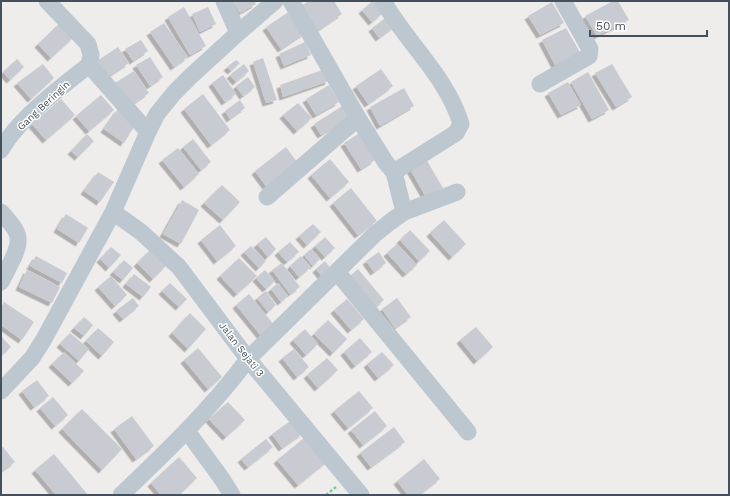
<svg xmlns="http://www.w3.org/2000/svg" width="730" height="496" font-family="'Work Sans',sans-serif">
<defs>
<filter id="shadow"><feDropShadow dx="-3.5" dy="3.5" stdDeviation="0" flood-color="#0004"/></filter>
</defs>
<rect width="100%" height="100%" fill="#efecec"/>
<path fill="#c9cbd2" filter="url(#shadow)" d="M233,1H254L256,4L240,13Z
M309,1H334L342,14L314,33L299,7Z
M373,1L383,13L372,22L362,10Z
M613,1H618L629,20L597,36L585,16Z
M552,2L564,23L540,35L528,16Z
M184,7L206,46L190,55L168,17Z
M208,7L216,24L200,32L192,14Z
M290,11L305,33L281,49L266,27Z
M388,16L395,26L379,38L372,28Z
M60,23L73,38L51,58L38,44Z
M164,23L188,57L174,67L150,32Z
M566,28L580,52L555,65L542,40Z
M141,40L148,51L133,61L125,49Z
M305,42L311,55L284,66L279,54Z
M118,47L129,63L108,77L97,61Z
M150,57L163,77L150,86L136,65Z
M263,58L277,100L266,103L253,62Z
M17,59L24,67L10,80L3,72Z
M236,60L240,63L231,71L227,67Z
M43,64L54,78L31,99L17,83Z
M244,64L249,71L236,82L230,75Z
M612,64L632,97L616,107L595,73Z
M325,69L329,81L283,97L280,85Z
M381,69L393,86L368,104L356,86Z
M134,71L149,93L130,106L115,83Z
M588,72L609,110L592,119L571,82Z
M223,75L236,94L225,102L212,83Z
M248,77L255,87L243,96L236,86Z
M568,82L581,105L561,115L548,93Z
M329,85L339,102L316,115L306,99Z
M404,88L414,106L380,126L370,107Z
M203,94L230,130L211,145L184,109Z
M101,95L114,110L89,131L76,116Z
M61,99L75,115L46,140L32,124Z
M240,100L245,108L230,119L225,111Z
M298,103L312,118L297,131L283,115Z
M344,105L351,116L321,135L314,124Z
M118,109L137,122L124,143L104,129Z
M87,134L94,141L78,157L71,151Z
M358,134L375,160L361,169L344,143Z
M193,139L211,162L201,170L183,147Z
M286,147L297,162L266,186L255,171Z
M178,148L199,174L184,187L162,160Z
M330,159L349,182L330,198L311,175Z
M426,159L443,188L426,197L410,169Z
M98,172L114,182L100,202L84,191Z
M222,185L240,202L223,220L204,203Z
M351,188L377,221L358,235L333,203Z
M182,200L199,210L181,244L163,234Z
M66,214L88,228L79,243L57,229Z
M444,220L466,244L452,257L430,233Z
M313,224L321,232L307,245L299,236Z
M220,225L236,246L217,261L201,240Z
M410,230L430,251L419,261L400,240Z
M266,237L276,249L268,257L257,244Z
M325,237L335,248L325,257L315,246Z
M290,242L299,252L287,262L278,252Z
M397,244L417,265L406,274L387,253Z
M251,246L266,261L259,268L244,252Z
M111,247L121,255L109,268L100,259Z
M311,249L320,259L313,266L304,255Z
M150,250L166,266L153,279L137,263Z
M379,252L386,263L374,272L366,261Z
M36,256L67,273L62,283L30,266Z
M301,256L311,267L299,277L290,266Z
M239,258L257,276L237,294L220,276Z
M124,260L133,268L123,280L113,272Z
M325,261L333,272L324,279L316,269Z
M282,263L300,287L290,294L272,270Z
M358,269L384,300L373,309L347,279Z
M27,270L60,287L52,303L19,287Z
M265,270L275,281L266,289L256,278Z
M134,274L151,287L143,297L126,284Z
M111,276L127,295L115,306L98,287Z
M170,283L187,299L179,307L162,291Z
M278,283L288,296L281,302L271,289Z
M266,291L276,305L268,312L257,298Z
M249,294L275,326L262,337L236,305Z
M133,298L139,306L123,319L116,311Z
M397,298L411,317L395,328L382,309Z
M347,299L364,319L351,330L334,310Z
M4,302L34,322L22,340L1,325V307Z
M190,313L206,329L188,349L172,333Z
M84,317L93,325L84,336L74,328Z
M328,320L347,339L333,353L314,334Z
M476,327L493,347L477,361L460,340Z
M98,328L114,342L102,356L86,341Z
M305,329L318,344L306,355L293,340Z
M70,333L89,349L79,361L60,344Z
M1,336L11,347L1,356Z
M360,338L372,352L355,366L344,352Z
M198,348L222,377L208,389L184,360Z
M294,349L309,367L297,377L282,358Z
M64,352L84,371L72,383L52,364Z
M382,352L394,365L378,378L367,364Z
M327,358L338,370L318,388L307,375Z
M37,380L49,396L34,407L22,391Z
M359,391L373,408L348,428L334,411Z
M53,397L68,415L55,426L40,408Z
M228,402L245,420L226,437L209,419Z
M82,409L122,449L102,470L62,429Z
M375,411L387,426L363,445L351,430Z
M132,416L154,446L136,459L114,429Z
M293,419L303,433L282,448L272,434Z
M394,427L405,442L371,467L360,453Z
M309,434L329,460L298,485L277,460Z
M266,439L273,447L248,467L241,459Z
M3,447L15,462L1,472V448Z
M54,454L88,495H56L35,470Z
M179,457L197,478L179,495H161L151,483Z
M424,459L440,479L419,495H408L397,481Z"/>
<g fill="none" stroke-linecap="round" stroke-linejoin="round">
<path stroke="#6cd19d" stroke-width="2.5" stroke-dasharray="3 2" stroke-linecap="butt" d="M326,495L336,487"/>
<path stroke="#bcc7d0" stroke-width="17" d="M47,1L88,44L91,55L89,65L148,132
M224,1L238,33
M291,1L358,118L386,163L394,172L404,212
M383,1C407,43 447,77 461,124L456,133L394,172
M540,84L589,56L590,49L563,1
M1,150C17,120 62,86 89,65
M267,197L358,118
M1,212C6,218 18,230 18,238C20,250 6,271 1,282
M113,212L141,232L179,267L248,359L361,495
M337,272L468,432
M1,391L32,358L44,339L113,212L148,132L157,114L174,93L191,76L238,33L275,1
M187,431L222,479L232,495
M121,495C166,452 211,409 248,359L374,235L390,222L404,212L457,192"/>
</g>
<g text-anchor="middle" stroke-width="3" stroke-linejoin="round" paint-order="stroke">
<g font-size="10" fill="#44505b" stroke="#fff">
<text transform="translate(43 105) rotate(-43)" y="4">Gang Beringin</text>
<text transform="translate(242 349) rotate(52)" y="4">Jalan Sejati 3</text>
</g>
</g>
<rect width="730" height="496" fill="none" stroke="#44505b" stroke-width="4"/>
<path d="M590 30v6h117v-6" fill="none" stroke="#44505b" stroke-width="2"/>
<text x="596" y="30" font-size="12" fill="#44505b" stroke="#ffffff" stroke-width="3" paint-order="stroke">50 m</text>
</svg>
